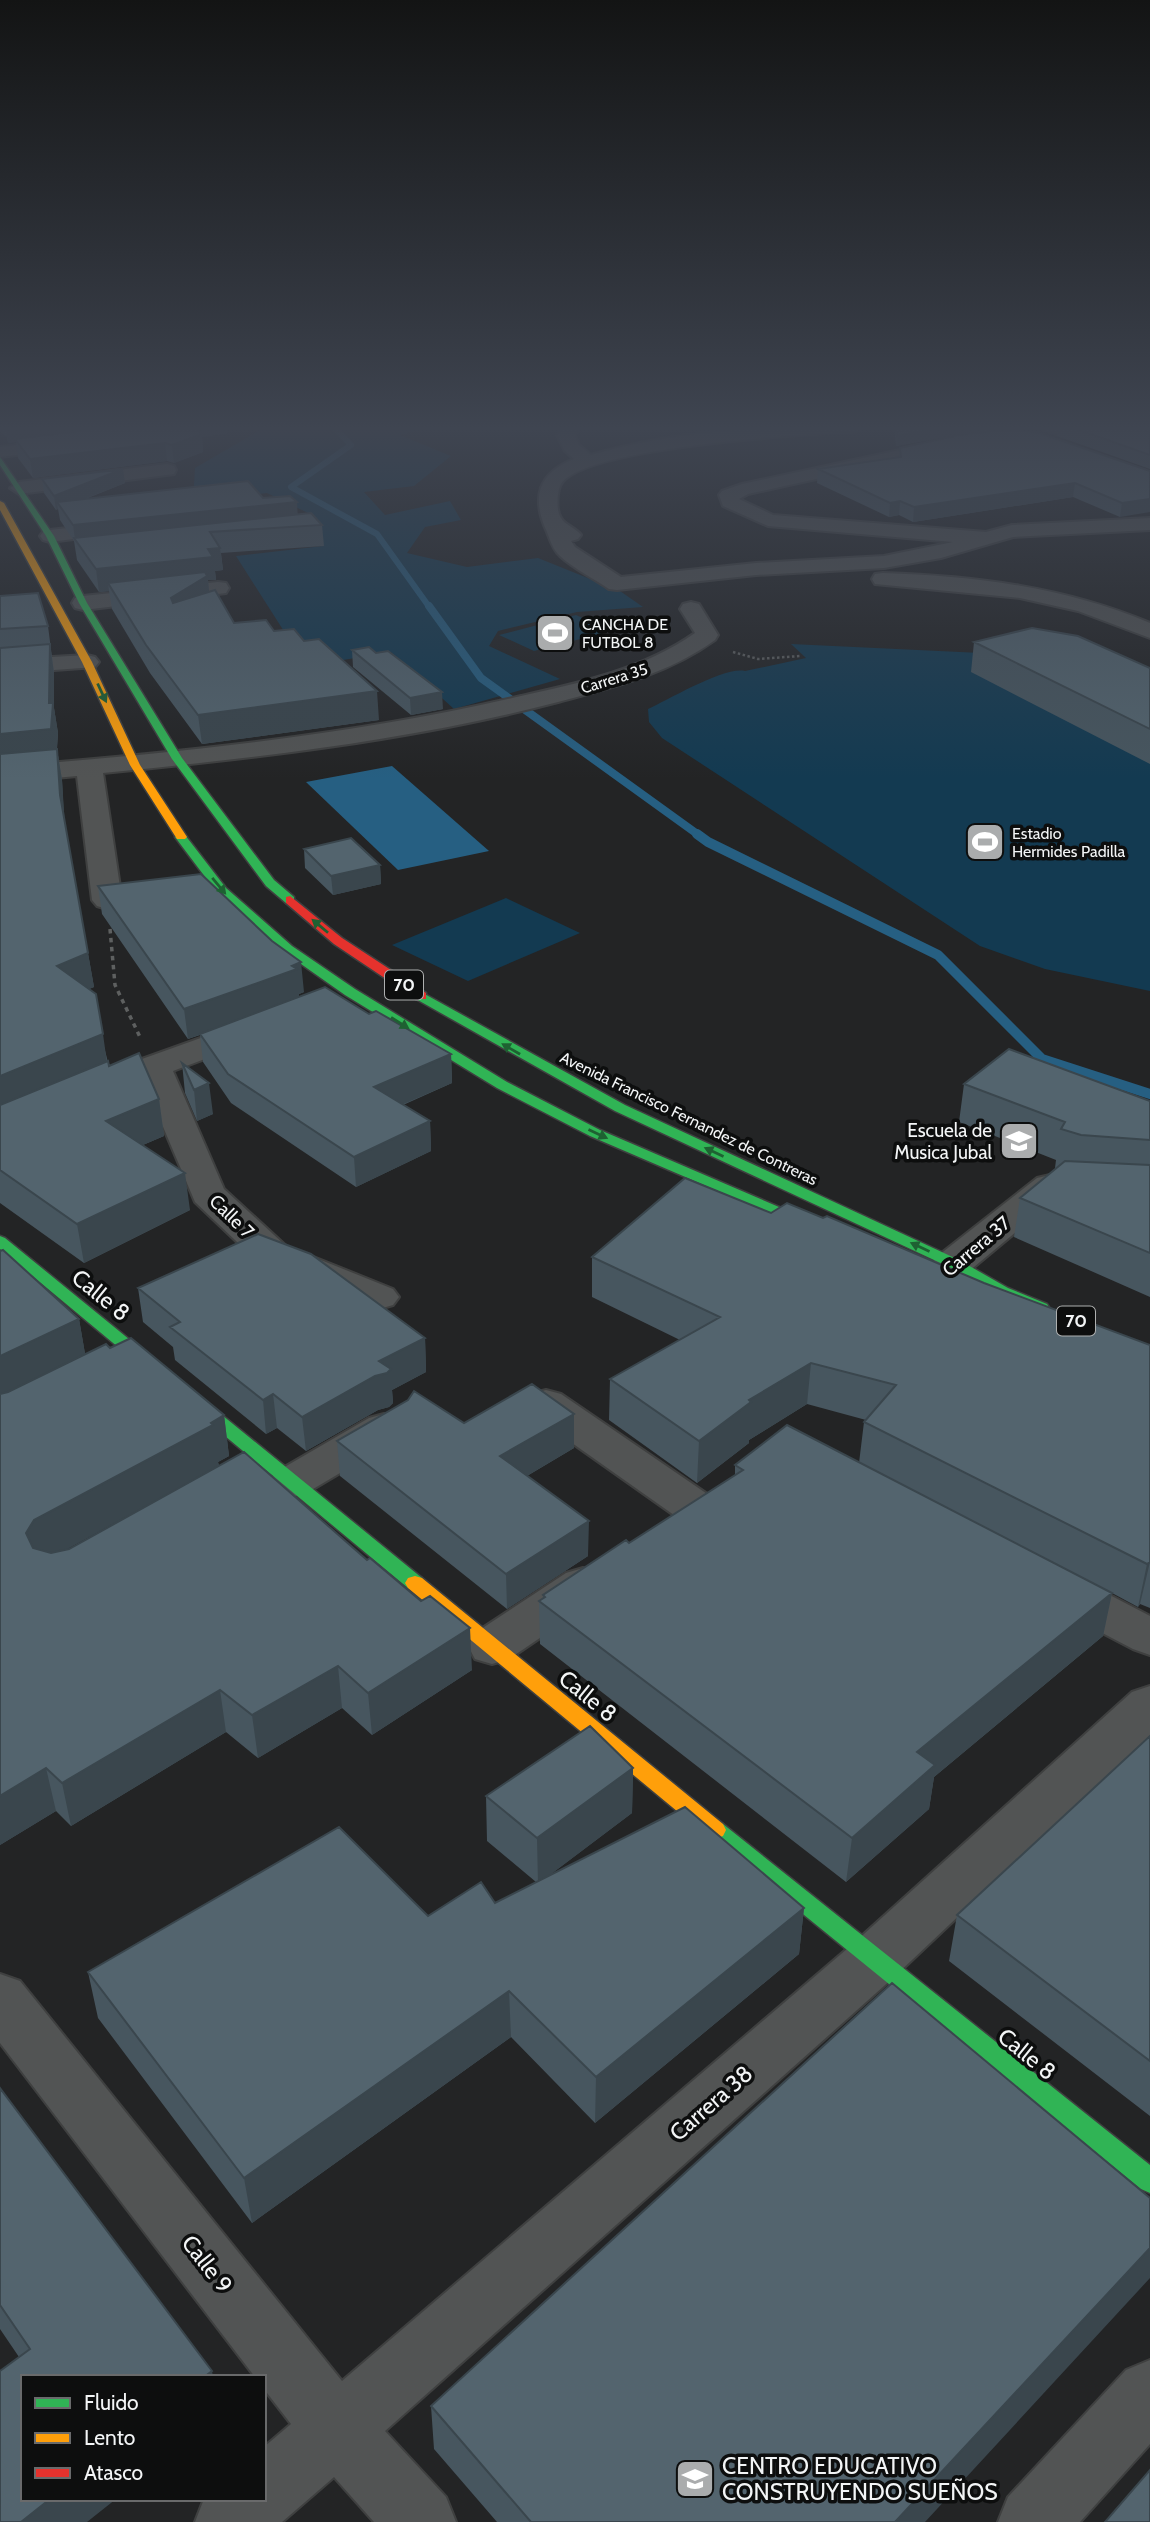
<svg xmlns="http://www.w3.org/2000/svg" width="1150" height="2522" font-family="Cabin,sans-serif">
<rect width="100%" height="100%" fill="#232425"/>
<path fill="#133a51" d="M267,426H432L400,435L451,456L414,486L364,492L385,515L450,501L461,520L425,527L407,553L467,567L538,558L620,591L643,607L577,612L498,631L489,646L560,679L454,709L391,652L319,664L294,647L236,556L323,546L308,513L267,493L193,501L195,468Z
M576,615L611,631L534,651L499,635Z
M791,644L981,653L1150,702V991L1045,969L980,946L662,738L649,722L648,709C668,700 725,666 745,671L806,658Z
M506,898L580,933L468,981L392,945Z"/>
<path fill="#265f82" d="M392,766L489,851L398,870L306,782Z"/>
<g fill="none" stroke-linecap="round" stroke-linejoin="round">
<path stroke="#265f82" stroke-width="6" d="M333,426L351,445L291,487L377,534L430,608"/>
<path stroke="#265f82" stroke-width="8" d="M429,606L481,678L700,836"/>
<path stroke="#265f82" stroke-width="10" d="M697,834L708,842L938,955L1042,1059L1150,1094"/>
<g stroke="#3f4040" stroke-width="4">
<path id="street" d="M564,426H582L575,435L579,445L591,455C680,429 774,426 866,426L857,431C812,434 576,447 560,486C557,494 556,511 561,518C565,525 576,528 581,535L578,539L571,541L575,547L621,577L756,563L884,556L953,542L768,526L723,506L719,495L722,491L742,484L951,439L957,440L960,444L957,448L748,494L739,499L773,515L986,532L1012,525L1150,518V530L1013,537L941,558L884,568L756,575L617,590L609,589C593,578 574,569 560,556C553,550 550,540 547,532C531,498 538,473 574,459L565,451L557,435Z
M1024,426L1015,431L933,432L924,427Z
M1043,426H1070L1150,454V465L1046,430Z
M68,439L77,444L74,448L0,457V447Z
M167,464L174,466L176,470L174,474L19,494L10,488L19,482Z
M121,522L128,524L131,528L128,532L50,542L43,540L40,536L43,532L50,530Z
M883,573C975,576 1065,587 1150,623V638L1078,611L1020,598L875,584L872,579L875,574Z
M218,582L226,583L229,588L226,593L83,610L75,608L72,603L75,598L83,596Z
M691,602L699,604L718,635L715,640C668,674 614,687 558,702C410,741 255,758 103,773L122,900L117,906L107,909L97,906L92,900L77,776L0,783V767C174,753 351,736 521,696C580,683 644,669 695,633L680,609L683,604Z
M87,655L95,657L99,662L95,667L0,674V660Z
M251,1020L263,1023L267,1030L263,1037L173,1071L224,1189L286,1246L393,1289L399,1297L393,1305L379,1309L365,1305L258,1262L195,1202L144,1082L0,1142V1118L142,1059Z
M1050,1175L1150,1181V1203L1058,1197L950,1287L936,1291L922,1287L917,1279L939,1255L1037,1178Z
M546,1390L561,1394L713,1498L719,1509L713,1520L697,1524L681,1520L531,1414L525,1404L531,1394Z
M384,1414L399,1418L405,1428L399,1438L308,1492L292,1497L276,1492L270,1482L276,1472L369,1418Z
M583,1568L600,1573L606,1585L600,1597L509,1659L492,1664L475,1659L468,1646L475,1633L566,1573Z
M1062,1574L1079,1579L1150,1616V1655L1133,1649L1045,1603L1039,1591L1045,1579Z
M1150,1686V1735L894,1977L385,2431L446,2497L456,2522H374L334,2477L282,2522H195L204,2499H264V2447L291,2424L264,2389V2377H255L0,2043V1974L20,1981L342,2381L854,1943L1132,1692Z
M1150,2360V2444L1080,2522H998L1008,2497L1126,2370Z"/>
</g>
<g stroke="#3f4040" stroke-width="3">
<path id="fast" d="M0,457L54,536L87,603L182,758L274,880L294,897V903H286L266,886L172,759L79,603L46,536L0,465Z
M181,834L185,835L226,888L292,946L355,989L507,1082L600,1130L828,1228L831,1231L828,1234H818L590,1136L497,1088L345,995L284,952L218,894L175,837Z
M421,992L625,1105L959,1260L1008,1288L1047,1304L1049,1307L1041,1312L996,1294L947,1266L615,1111L416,999L414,996Z
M0,1236L5,1238L422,1578L425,1583L422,1588L415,1590L408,1588L0,1249Z
M715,1821L723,1824L1150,2165V2193L1141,2189L707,1836L704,1830L707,1824Z"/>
</g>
<g stroke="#3f4040" stroke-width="3">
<path id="slow" d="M0,501L4,503L92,662L140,765L187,837L185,839H177L130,765L82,662L0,510Z
M415,1576L422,1578L723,1824L726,1830L723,1836L715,1839L707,1836L408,1588L405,1583L408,1578Z"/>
</g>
<g stroke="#3f4040" stroke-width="3">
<path id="jam" d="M290,896L342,938L426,993V999H416L334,944L286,903V897Z"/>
</g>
<path stroke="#5e6060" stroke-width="2.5" stroke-dasharray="2.5 2.5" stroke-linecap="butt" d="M733,652L758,659L800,656"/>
<path stroke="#5e6060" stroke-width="3.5" stroke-dasharray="4.5 4.5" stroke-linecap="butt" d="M110,929L115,985L140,1037"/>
<use href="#street" fill="#525454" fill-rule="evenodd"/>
<use href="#fast" fill="#30b455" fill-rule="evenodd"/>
<use href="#slow" fill="#ff9f0a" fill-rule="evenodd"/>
<use href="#jam" fill="#e5322d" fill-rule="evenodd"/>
</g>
<path fill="#47565f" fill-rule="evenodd" d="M0,426H228V433L202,437L203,452L174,463L167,461L33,478L18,458L16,442L8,443L7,437L0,432Z
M894,426H984L983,430L896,446Z
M1058,426H1150V469L1057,436Z
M900,448L1150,471L1120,517L1073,497L913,522L899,515L889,517L817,483L818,469L899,457Z
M123,469L125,483L83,500L263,498L322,525L324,546L221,553L223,570L215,571L216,580H208L209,592L234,623L274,631L304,641L379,720L202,744L150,673L112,609L109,591L99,592L77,560L74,541L60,520L58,509L56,510L44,493L42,479Z
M0,596L48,626L54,673V708L58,733L57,749L62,780L64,819L94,987L89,989L109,1066L159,1099L164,1136L143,1145L190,1210L84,1263L0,1203Z
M974,642L1150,668V764L971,672Z
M352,650L376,653L443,709L411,715L353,667Z
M304,849L380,865L381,884L333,895L305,868Z
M98,886L304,992L299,994V996L369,1014L451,1054L452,1083L403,1105L430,1121L431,1151L356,1187L231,1103L203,1062L200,1035L188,1039L102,914Z
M182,1063L213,1114L197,1121L185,1093Z
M964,1084L1150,1101V1297L1014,1237L1020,1198L1056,1168H1055L1056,1160L959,1122Z
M771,1213L823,1218L984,1283L1150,1345V1608L1140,1604L1138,1607L1112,1593L1103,1636L934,1777L929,1809L846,1882L540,1644L539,1601L543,1598V1595L629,1543L735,1476V1465L859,1463L864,1422L866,1420L807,1404L749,1440V1443L697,1483L609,1420L610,1379L680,1340L592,1297V1257Z
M138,1288L425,1338L426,1372L392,1390L393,1403L389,1407L378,1410L306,1451L277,1428L266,1434L175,1360L173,1347L143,1322Z
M79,1319L85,1354L110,1348L224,1415L229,1456L218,1462L219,1466L472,1670L372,1735L342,1708L258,1758L226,1732L71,1826L56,1811L0,1845ZM197,1478L69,1549L65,1550Z
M408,1400L464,1423L574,1448L527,1476L588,1556L507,1609L340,1476L337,1441Z
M1150,1736V2116L949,1961L957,1915Z
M633,1768L632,1813L547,1877L804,1908L799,1954L595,2123L511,2037L252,2223L98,2018L88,1972L428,1916L495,1903L536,1882L487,1841L486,1796Z
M0,2088L212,2371L19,2357L0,2329Z
M431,2406L925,2522H497L434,2449Z"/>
<path fill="#3a464d" d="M9,426H149L15,439L16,442L8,443L5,427Z
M187,426H228V433L202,437L203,452L174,463L172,445Z
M949,426H984L983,430L896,446L897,436Z
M165,443L167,461L33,478L30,459Z
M123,469L125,483L61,508L57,502L58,509L56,510L54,496Z
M1075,483L1073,497L913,522L914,507Z
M1150,499V512L1120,517L1122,503Z
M900,501L899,515L889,517L890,503Z
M297,502L298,520L75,539L73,525Z
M220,548L223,570L215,571L216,580H208L210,602L174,625L171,598L108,583L109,591L99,592L96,569L208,549Z
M50,644L54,673V708L58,733L56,759L0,764V734L49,703Z
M377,691L379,720L202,744L198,715Z
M442,692L443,709L411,715L410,698Z
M57,749L62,780L65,827L60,795Z
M380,865L381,884L333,895L331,876Z
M88,953L94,987L63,1000L57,966Z
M301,962L304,992L299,994V998L188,1039L184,1009Z
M103,1034L108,1070L0,1115V1076Z
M451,1054L452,1083L376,1116L374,1087Z
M209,1083L213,1114L197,1121L194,1090Z
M159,1099L164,1136L112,1158L106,1121Z
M430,1121L431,1151L356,1187L354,1157Z
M185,1173L190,1210L84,1263L77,1224Z
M79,1319L86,1359L0,1400V1356Z
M425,1338L426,1372L392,1390L393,1403L389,1407L378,1410L306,1451L302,1417L379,1361Z
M811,1363L807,1404L749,1440V1443L697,1483L699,1441L749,1400Z
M273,1394L277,1428L266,1434L263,1400Z
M574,1414V1448L501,1491L500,1456Z
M224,1415L229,1456L218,1462L219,1466L43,1562L35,1575L26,1533L34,1520Z
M589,1521L588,1556L507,1609L506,1574Z
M1150,1562L1140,1604L1138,1607L1147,1564Z
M1112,1593L1103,1636L934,1777L929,1809L846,1882L852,1838L917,1752Z
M470,1628L472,1670L372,1735L368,1693Z
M338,1666L342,1708L258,1758L252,1715Z
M220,1690L226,1732L71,1826L62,1783Z
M46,1768L56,1811L0,1845V1796Z
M633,1768L632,1813L538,1884L537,1838Z
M804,1908L799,1954L595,2123L596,2077Z
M509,1991L511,2037L252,2223L244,2178Z
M1150,2248V2278L925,2522H895Z
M212,2371L213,2377H204Z
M50,2499H116L87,2522H21Z"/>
<path fill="#53646e" stroke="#3a464d" stroke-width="2" d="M119,426H193L202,434L172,445L165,443L30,459L15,439Z
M896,426H949L897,436Z
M1068,426H1150V455Z
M1001,430L1036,432L1150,471V499L1122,503L1075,483L914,507L900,501L890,503L818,469L901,457L900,448L959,435Z
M123,469L54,496L42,479Z
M248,481L263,498L290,496L297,502L73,525L57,502Z
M311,513L322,525L210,532L220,548L208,549L213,557L96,569L74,538Z
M205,572L207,576L171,598L173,603L215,590L234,623L266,620L274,631L294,629L304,641L319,639L377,691L198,715L146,645L108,583Z
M38,593L48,626L0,629V596Z
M1032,628L1078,636L1150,668V729L974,642Z
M50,644L49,703H53L51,729L0,734V648Z
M369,647L376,653L388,651L442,692L410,698L352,650Z
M57,749L60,795L88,953L57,966L96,994L103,1034L0,1076V754Z
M351,838L380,865L331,876L304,849Z
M201,874L272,941L301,962L292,966L297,969L184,1009L98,886Z
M325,987L369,1014L376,1011L451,1054L374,1087L430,1121L354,1157L228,1074L200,1034Z
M1009,1049L1150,1101V1140L1081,1135L1061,1129L1065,1122L964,1084Z
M139,1053L159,1099L106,1121L185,1173L77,1224L0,1170V1105L108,1061L109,1066Z
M182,1063L209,1083L194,1090Z
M1065,1161L1150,1165V1253L1020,1198Z
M685,1178L771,1213L787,1203L823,1218L827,1216L984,1283L1150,1345V1562L1147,1564L864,1422L896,1385L811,1363L749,1400L751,1402L699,1441L610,1379L720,1317L592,1257Z
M258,1234L311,1254L425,1338L379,1361L391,1369L387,1373L375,1376L302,1417L273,1394L263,1400L170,1327L180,1322L138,1288Z
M3,1250L79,1319L0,1356V1251Z
M131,1338L224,1415L211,1423L213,1425L34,1520L26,1533L33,1548L51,1553L69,1549L244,1452L367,1560L370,1558L421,1601L430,1596L470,1628L368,1693L338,1666L252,1715L220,1690L62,1783L46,1768L0,1796V1394L8,1392L106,1344L110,1348Z
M532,1384L574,1414L500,1456L589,1521L506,1574L337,1441L408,1400L414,1391L464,1423Z
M787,1425L1112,1593L917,1752L935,1765L852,1838L539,1601L545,1597L543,1595L626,1540L629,1543L743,1470L735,1465Z
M590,1726L633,1768L537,1838L486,1796Z
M1150,1736V2061L957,1915Z
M685,1807L804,1908L596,2077L509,1991L244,2178L88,1972L339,1827L428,1916L481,1882L495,1903Z
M892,1983L1150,2198V2248L895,2522H531L431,2406Z
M0,2088L212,2371L204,2377H23V2499H50L21,2522H0V2371L30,2349L0,2305Z
M1150,2470V2522H1105Z"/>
<defs><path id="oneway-solid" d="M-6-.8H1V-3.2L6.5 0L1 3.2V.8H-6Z" transform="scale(1.75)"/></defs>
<g fill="#1e6132">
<use href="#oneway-solid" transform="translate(102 693) rotate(65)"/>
<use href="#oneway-solid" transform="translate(219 886) rotate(50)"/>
<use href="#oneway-solid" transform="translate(320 926) rotate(-140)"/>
<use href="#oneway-solid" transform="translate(400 1023) rotate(32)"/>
<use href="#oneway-solid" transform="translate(511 1049) rotate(-150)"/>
<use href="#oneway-solid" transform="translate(598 1134) rotate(25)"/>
<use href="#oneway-solid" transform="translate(714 1152) rotate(-155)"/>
<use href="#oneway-solid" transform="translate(920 1247) rotate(-155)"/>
</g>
<linearGradient id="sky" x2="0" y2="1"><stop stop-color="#131414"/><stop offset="0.55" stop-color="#3f4551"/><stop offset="1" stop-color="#3f4551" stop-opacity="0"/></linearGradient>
<rect width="1150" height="779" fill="url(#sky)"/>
<defs>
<g id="stadium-square" transform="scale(2.0125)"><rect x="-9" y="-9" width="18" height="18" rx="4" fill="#aaacad" stroke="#0d0e0e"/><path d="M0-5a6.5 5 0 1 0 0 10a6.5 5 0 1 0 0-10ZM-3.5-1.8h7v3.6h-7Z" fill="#fff"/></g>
<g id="school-square" transform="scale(2.0125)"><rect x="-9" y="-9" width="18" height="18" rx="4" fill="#aaacad" stroke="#0d0e0e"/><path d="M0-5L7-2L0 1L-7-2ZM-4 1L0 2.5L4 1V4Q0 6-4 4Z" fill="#fff"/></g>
</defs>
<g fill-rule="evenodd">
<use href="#stadium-square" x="555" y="633"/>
<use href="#stadium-square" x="985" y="842"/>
<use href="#school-square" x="1019" y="1141"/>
<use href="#school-square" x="695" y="2479"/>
</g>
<g text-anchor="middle" stroke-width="7" stroke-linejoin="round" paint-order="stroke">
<g font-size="16" fill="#f3f5f6" stroke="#0d0e0e" text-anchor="start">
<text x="582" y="630">CANCHA DE<tspan x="582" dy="18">FUTBOL 8</tspan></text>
<text x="1012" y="839">Estadio<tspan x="1012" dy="18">Hermides Padilla</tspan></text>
</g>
<g font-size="16" fill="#f3f5f6" stroke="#0d0e0e">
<text transform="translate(614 678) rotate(-17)" y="6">Carrera 35</text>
<text transform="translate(689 1118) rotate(26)" y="6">Avenida Francisco Fernandez de Contreras</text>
</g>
<g fill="#0d0e0e" stroke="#aeb0b0" stroke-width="2">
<rect x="385" y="970.5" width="38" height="29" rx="5"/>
<rect x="1057" y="1306.5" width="38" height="29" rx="5"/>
</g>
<g font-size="18" font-weight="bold" fill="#f3f5f6">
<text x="404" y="991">70</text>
<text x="1076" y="1327">70</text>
</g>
<g font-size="19" fill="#f3f5f6" stroke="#0d0e0e" text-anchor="end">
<text x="992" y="1137">Escuela de<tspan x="992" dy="22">Musica Jubal</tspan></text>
</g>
<g font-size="19" fill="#f3f5f6" stroke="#0d0e0e">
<text transform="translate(232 1216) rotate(44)" y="7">Calle 7</text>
<text transform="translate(976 1246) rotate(-40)" y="7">Carrera 37</text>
</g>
<g font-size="23" fill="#f3f5f6" stroke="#0d0e0e">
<text transform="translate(101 1295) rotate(39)" y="8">Calle 8</text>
<text transform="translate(588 1696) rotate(39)" y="8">Calle 8</text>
<text transform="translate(1027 2054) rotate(39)" y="8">Calle 8</text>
<text transform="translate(711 2103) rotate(-41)" y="8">Carrera 38</text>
<text transform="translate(207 2264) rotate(52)" y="8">Calle 9</text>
</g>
<g font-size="23" fill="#f3f5f6" stroke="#0d0e0e" text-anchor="start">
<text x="722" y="2474">CENTRO EDUCATIVO<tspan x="722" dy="26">CONSTRUYENDO SUEÑOS</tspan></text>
</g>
</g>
<rect x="21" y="2375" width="245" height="126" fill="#0d0e0e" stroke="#696a6b" stroke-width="2"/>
<rect x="35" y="2398" width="35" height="10" fill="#30b455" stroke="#696a6b" stroke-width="2"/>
<text x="84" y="2410" font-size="21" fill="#f3f5f6">Fluido</text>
<rect x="35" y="2433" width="35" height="10" fill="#ff9f0a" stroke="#696a6b" stroke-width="2"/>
<text x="84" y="2445" font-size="21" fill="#f3f5f6">Lento</text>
<rect x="35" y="2468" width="35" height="10" fill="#e5322d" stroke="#696a6b" stroke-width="2"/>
<text x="84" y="2480" font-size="21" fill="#f3f5f6">Atasco</text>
</svg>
